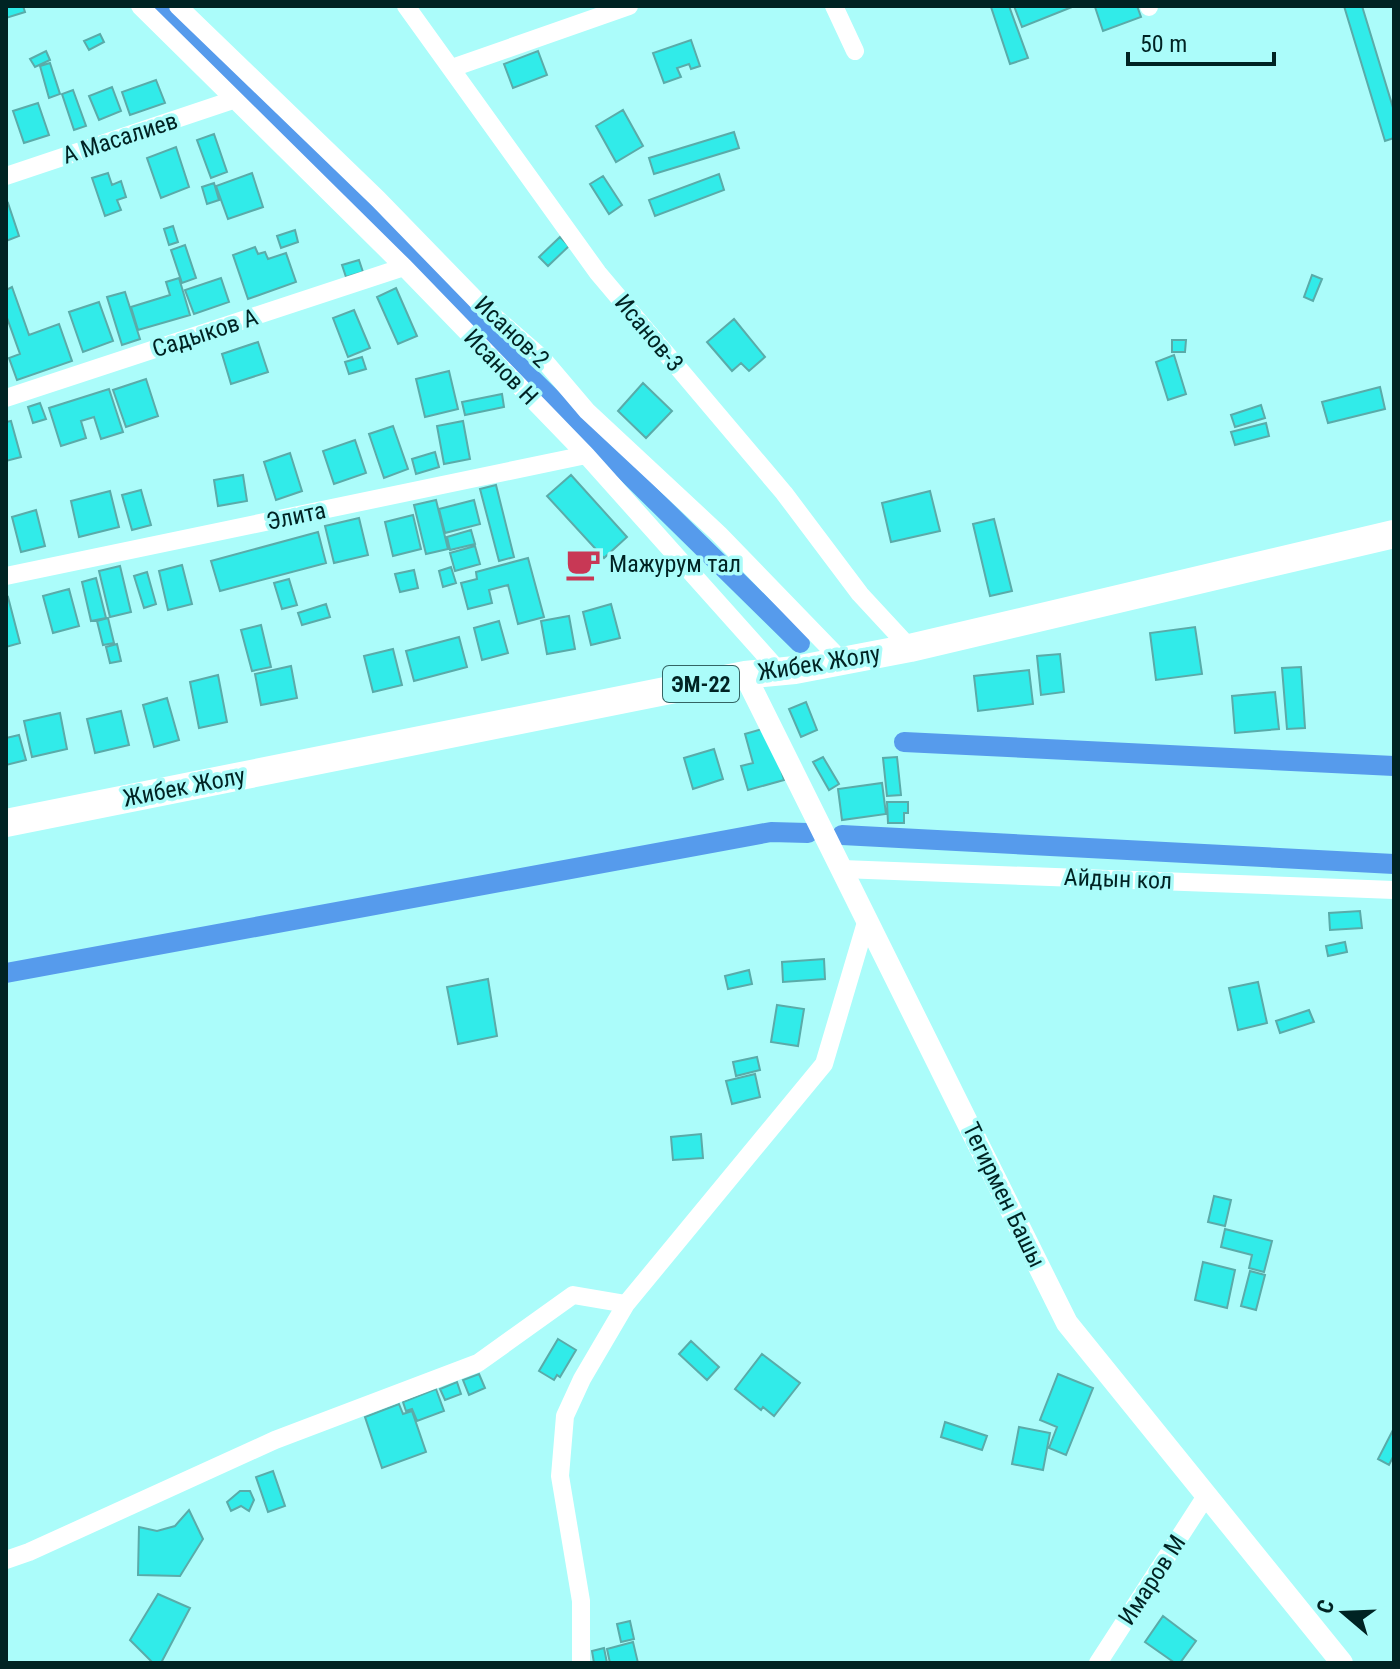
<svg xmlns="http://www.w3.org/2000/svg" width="1400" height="1669" font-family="'Roboto Condensed',sans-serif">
<rect width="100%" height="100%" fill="#abfcfa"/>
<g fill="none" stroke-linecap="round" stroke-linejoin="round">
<path stroke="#569bec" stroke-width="20" d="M161,6L470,318L800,643
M904,742L1394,766
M842,835L1394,864
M6,973L771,832L808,833"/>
</g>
<path fill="#31ebe9" stroke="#5aaba9" stroke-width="2" d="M6,6H23L25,12L6,18Z
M995,6H1009L1028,58L1010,64L991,7Z
M1014,6H1072V7L1022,27Z
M1098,6H1137L1141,17L1103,31L1095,7Z
M1344,6H1362L1394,111V138L1385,141Z
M100,34L104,42L89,50L84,41Z
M691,40L700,66L691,69L689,64L677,68L681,77L664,83L653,53Z
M46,51L50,60L35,67L30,59Z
M538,51L547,75L513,88L504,64Z
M50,63L60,94L49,98L40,66Z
M156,80L165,103L130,115L122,92Z
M112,87L121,111L99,120L89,96Z
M73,90L86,126L74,130L62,94Z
M38,103L49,135L24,143L13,111Z
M623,110L643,146L616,162L596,126Z
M734,132L739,148L654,174L649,158Z
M214,134L227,172L211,178L197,140Z
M176,147L189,187L161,198L147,158Z
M108,173L112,185L121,181L126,197L117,200L121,210L105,216L92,178Z
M252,173L263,207L228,219L216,186Z
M719,174L724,190L655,216L649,200Z
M603,176L622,205L609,214L590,184Z
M214,183L219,200L207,204L202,187Z
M8,203L19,236L6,241V204Z
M173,226L178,242L169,245L164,229Z
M295,230L298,242L281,248L277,236Z
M560,237L569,246L548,266L539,257Z
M185,245L196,278L182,283L171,250Z
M255,247L258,254L265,252L268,259L286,253L296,282L248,299L233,255Z
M359,260L363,272L346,277L342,265Z
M1312,275L1322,279L1313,301L1304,297Z
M179,278L190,315L138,330L131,307L170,295L166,282Z
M221,278L229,302L194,314L185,290Z
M12,287L29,335L59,324L72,361L17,380L9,358L20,354L6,315V290Z
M396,288L417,336L398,344L377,297Z
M125,292L140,339L122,345L107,297Z
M99,302L113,341L83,352L69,312Z
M354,310L370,348L348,357L333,318Z
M734,319L765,357L749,371L741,363L732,371L707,342Z
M1172,340H1186L1185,352H1172Z
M258,342L268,372L231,384L222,354Z
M1174,355L1186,394L1168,400L1156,362Z
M362,357L366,369L349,374L345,362Z
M449,371L458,409L425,417L416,379Z
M146,379L158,416L126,427L113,390Z
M643,383L672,411L646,438L618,411Z
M1380,387L1385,409L1328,423L1322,402Z
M109,389L123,432L101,439L94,417L81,421L86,438L61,446L49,408Z
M502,394L504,407L465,415L462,402Z
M40,403L46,419L33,423L28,407Z
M1261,405L1265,418L1235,427L1231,415Z
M11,421L21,457L6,461V422Z
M463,421L470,459L444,464L437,426Z
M1266,423L1269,436L1235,445L1231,432Z
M393,426L408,469L384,478L369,434Z
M355,440L366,473L334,484L323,451Z
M435,452L439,467L416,474L412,459Z
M290,453L302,491L276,500L264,462Z
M243,475L247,501L218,506L214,480Z
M571,475L627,537L604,558L547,496Z
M496,485L514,557L499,561L480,489Z
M141,490L151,525L132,530L122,495Z
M110,491L119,527L79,537L71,501Z
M930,491L940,531L891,542L882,503Z
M436,500L448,549L426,554L414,505Z
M474,500L480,524L445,533L439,509Z
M36,510L45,546L21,552L12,517Z
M413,515L421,549L393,556L385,522Z
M359,518L368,555L334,563L325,526Z
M994,519L1012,591L990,596L973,524Z
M471,530L475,544L450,550L447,537Z
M318,532L326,563L220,591L211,561Z
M475,546L480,564L455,571L450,553Z
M528,558L544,617L518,624L508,585L489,590L492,603L468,609L461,583L477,579L476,572Z
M182,565L192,604L168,610L159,571Z
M120,566L131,612L110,617L99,571Z
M451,567L456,583L443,587L439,571Z
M414,570L418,588L400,592L395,574Z
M147,572L156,604L144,608L134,576Z
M96,578L106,618L91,621L82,582Z
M289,579L297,605L282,609L274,583Z
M69,589L79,626L53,633L43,596Z
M8,597L20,643L6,647V598Z
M326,604L330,617L302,625L298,613Z
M611,604L620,638L591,645L583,612Z
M569,616L575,649L547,654L541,621Z
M108,618L114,643L103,645L97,621Z
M499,621L508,653L482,660L474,628Z
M261,625L271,667L252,671L241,630Z
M1195,627L1202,674L1156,680L1150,633Z
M459,637L467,667L414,681L406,651Z
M117,644L121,661L110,663L106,647Z
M393,649L402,685L373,692L364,656Z
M1060,654L1064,692L1041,695L1037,656Z
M291,666L297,698L261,705L255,674Z
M1301,667L1305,728L1287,729L1282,668Z
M1029,670L1033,704L978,711L974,676Z
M218,675L227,722L199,728L190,682Z
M1275,692L1279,729L1235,733L1232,696Z
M167,698L179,740L154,747L143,705Z
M806,702L817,730L801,737L789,709Z
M121,711L129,745L95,753L87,719Z
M60,713L67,749L32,757L24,721Z
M769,727L784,780L748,790L741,766L753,763L745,734Z
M19,735L26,760L6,765V738Z
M714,749L723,779L693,789L684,758Z
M823,757L839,784L829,790L813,762Z
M897,757L901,795L887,796L883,758Z
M882,783L886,814L842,820L838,789Z
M887,802H908V813H904V823H888Z
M1360,911L1362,928L1330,930L1329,913Z
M1345,942L1347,952L1328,956L1326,946Z
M824,959L825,979L783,982L782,962Z
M749,970L752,984L728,989L725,976Z
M488,979L497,1036L458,1044L447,987Z
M1258,982L1267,1023L1238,1030L1229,988Z
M777,1005L804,1009L798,1046L771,1042Z
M1309,1010L1314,1022L1280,1033L1276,1021Z
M757,1057L760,1070L736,1076L733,1062Z
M755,1074L760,1097L732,1104L726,1081Z
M701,1134L703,1158L673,1160L671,1137Z
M1214,1196L1231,1200L1225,1226L1208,1222Z
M1225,1229L1272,1241L1264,1272L1249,1268L1252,1255L1221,1247Z
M1203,1262L1235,1270L1227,1308L1195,1300Z
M1250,1271L1265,1275L1256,1310L1241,1306Z
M558,1339L576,1350L560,1377L557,1375L554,1380L539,1371Z
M691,1341L719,1367L707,1380L679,1354Z
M762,1354L800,1383L774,1416L763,1407L761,1410L735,1389Z
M479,1374L485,1388L469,1395L463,1380Z
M1058,1374L1093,1388L1066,1455L1049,1448L1057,1427L1040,1420Z
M457,1382L461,1394L445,1400L440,1389Z
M436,1389L444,1411L417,1421L412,1409L406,1411L403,1402Z
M399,1404L403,1414L412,1411L426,1452L382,1468L365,1417Z
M945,1422L987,1436L982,1450L941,1437Z
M1019,1427L1050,1433L1043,1470L1012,1464Z
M1394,1428V1455L1389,1465L1378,1459Z
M273,1471L285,1506L268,1512L256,1477Z
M240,1491H250L254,1500L249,1511L241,1506L231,1511L227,1502Z
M189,1510L203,1539L180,1576L138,1575L139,1527L157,1531L175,1526Z
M158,1594L190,1608L161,1663H153L130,1640Z
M1163,1616L1196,1641L1180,1663H1175L1145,1642Z
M630,1621L634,1639L621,1642L617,1624Z
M633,1642L638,1663H610L607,1649Z
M604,1648L607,1663H594L592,1651Z"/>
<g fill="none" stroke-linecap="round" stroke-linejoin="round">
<path stroke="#fff" stroke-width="18" d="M140,6L404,267L586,455L780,672
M178,6L378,199L482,306L542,358L587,411L719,534L842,661
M406,6L598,273L784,493L860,594L910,648
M834,6L855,51
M1149,6V7
M452,68L629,6
M6,176L233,100
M6,398L404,267
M6,576L586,455
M842,869L1394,890
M6,1560L29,1552L275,1440L478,1363L573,1295L626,1304
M581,1663V1601L560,1476L565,1416L582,1379L626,1304L824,1064L867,919
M1098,1663L1206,1496"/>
<path stroke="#fff" stroke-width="22" d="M745,675L1067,1323L1342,1663"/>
<path stroke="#fff" stroke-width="28" d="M6,823L745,675L795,670L910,648L1394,534"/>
</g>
<defs>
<g id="cafe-bare" transform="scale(2.76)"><path d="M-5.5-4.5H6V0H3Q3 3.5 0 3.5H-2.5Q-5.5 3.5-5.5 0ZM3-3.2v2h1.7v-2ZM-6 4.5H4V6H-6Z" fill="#c83855" stroke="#abfcfa" stroke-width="2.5" paint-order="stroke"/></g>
</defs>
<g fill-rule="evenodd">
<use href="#cafe-bare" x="583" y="564"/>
</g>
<g text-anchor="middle" stroke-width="7" stroke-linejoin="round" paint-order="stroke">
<rect fill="#abfcfa" stroke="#336464" stroke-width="2" x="663" y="666" width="76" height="36" rx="6"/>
<g font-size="22" font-weight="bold" fill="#002323">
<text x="701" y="692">ЭМ-22</text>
</g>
<g font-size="24" fill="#002323" stroke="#abfcfa">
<text transform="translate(120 138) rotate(-18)" y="8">А Масалиев</text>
<text transform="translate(512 332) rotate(43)" y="8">Исанов-2</text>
<text transform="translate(205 333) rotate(-18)" y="8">Садыков А</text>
<text transform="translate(649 333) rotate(50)" y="8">Исанов-3</text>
<text transform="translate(501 367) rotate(46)" y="8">Исанов Н</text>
<text transform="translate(296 516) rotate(-12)" y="8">Элита</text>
<text transform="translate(819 663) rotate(-9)" y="8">Жибек Жолу</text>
<text transform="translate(184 787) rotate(-11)" y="8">Жибек Жолу</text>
<text transform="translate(1118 879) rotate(2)" y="8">Айдын кол</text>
<text transform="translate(1004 1195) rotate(64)" y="8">Тегирмен Башы</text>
<text transform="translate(1152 1580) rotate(-57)" y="8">Имаров М</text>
</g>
<g font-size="24" fill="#002323" stroke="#abfcfa" text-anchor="start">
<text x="609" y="572">Мажурум тал</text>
</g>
</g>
<rect width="1400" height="1669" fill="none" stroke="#002323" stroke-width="16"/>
<g transform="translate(1344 1613) rotate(289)" stroke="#abfcfa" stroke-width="6" paint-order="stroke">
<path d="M0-6L14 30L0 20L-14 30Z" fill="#002323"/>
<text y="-12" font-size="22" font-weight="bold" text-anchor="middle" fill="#002323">С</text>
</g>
<path d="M1128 52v12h146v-12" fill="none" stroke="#002323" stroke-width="4"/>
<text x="1140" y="52" font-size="24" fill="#002323" stroke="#abfcfa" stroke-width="6" paint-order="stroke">50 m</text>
</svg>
